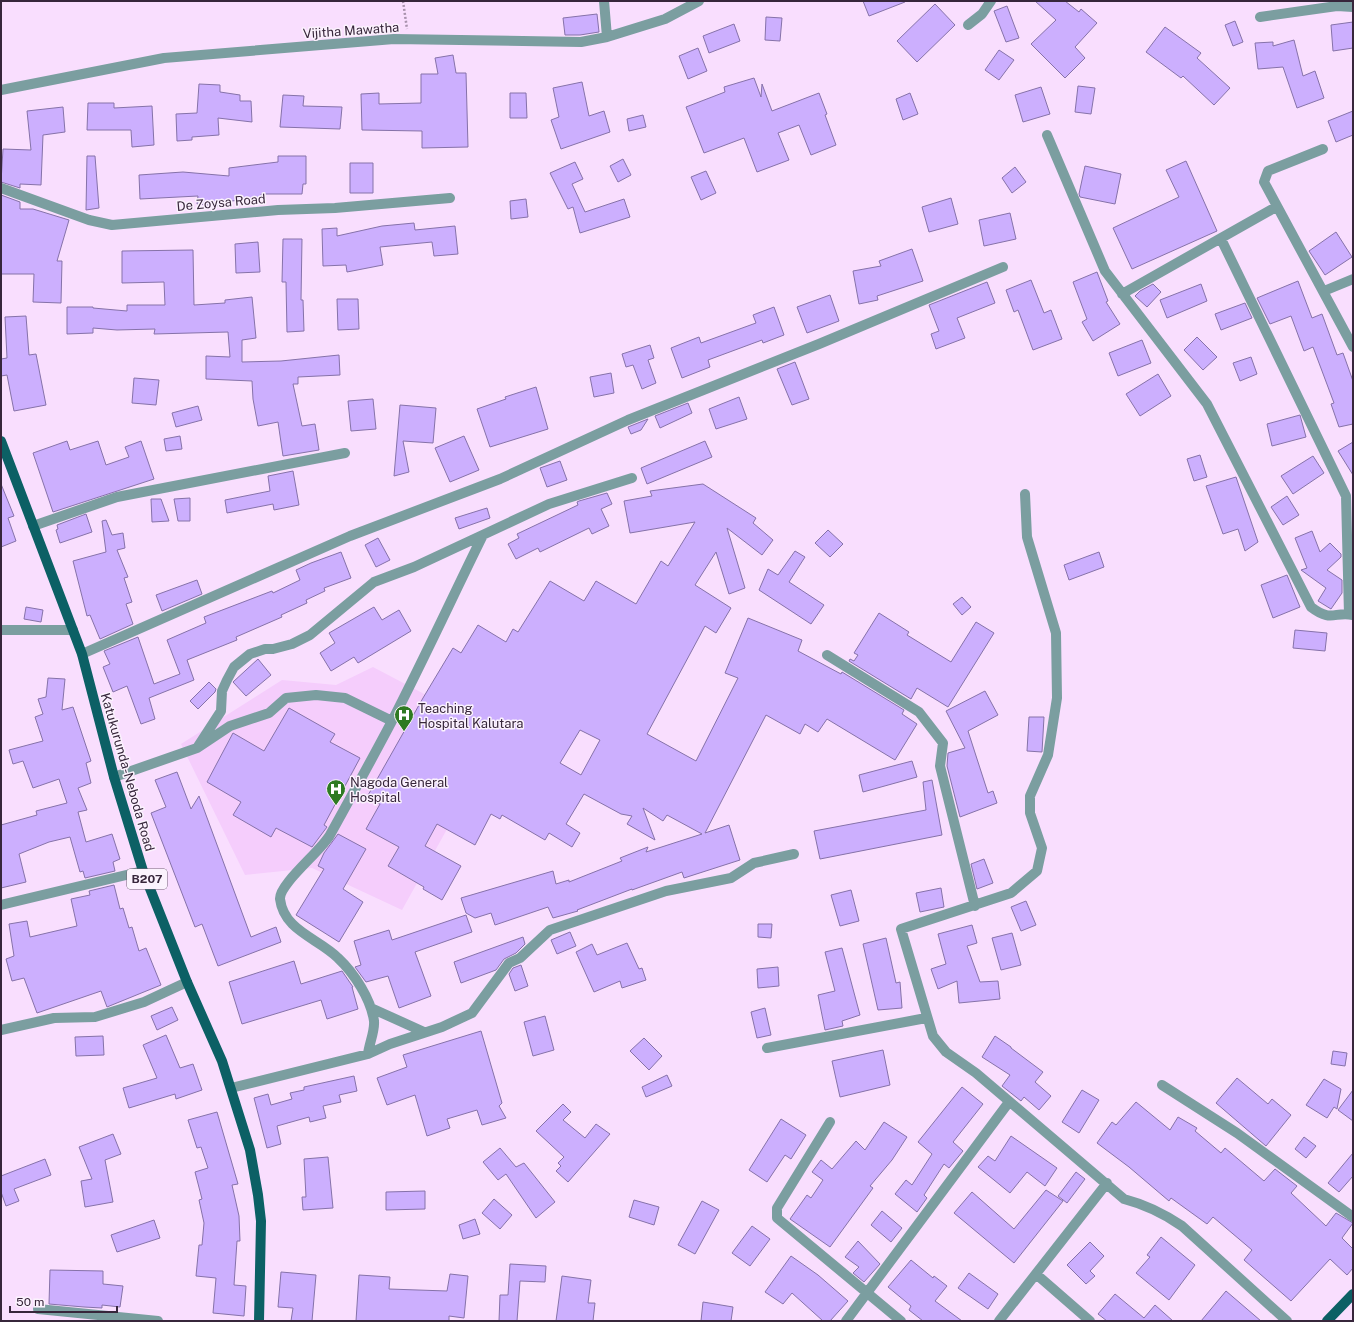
<svg xmlns="http://www.w3.org/2000/svg" width="1354" height="1322" font-family="'Public Sans',sans-serif">
<rect width="100%" height="100%" fill="#f9defe"/>
<path fill="#f5cdfc" d="M373,667L500,734L402,910L312,868L245,875L181,744L282,680L336,685Z"/>
<path fill="#ccaffe" stroke="#8672a9" fill-rule="evenodd" d="M863,1H905V2L869,16Z
M1035,1H1065L1079,12L1081,9L1097,23L1075,47L1085,58L1065,78L1031,44L1056,20Z
M935,4L955,25L917,62L897,41Z
M1007,6L1019,38L1006,42L994,11Z
M597,14L599,32L580,35H565L563,18Z
M766,17L782,18L780,41L765,40Z
M1235,21L1243,42L1233,46L1225,25Z
M1353,22V48L1333,51L1331,25Z
M734,24L740,41L709,53L703,36Z
M1165,27L1201,53L1197,58L1230,88L1214,105L1183,76L1181,78L1146,52Z
M1294,40L1303,76L1315,71L1324,98L1297,108L1283,67L1258,69L1255,43L1273,42V46Z
M698,48L707,71L688,79L679,56Z
M999,50L1014,60L999,80L985,70Z
M453,55L456,73H466L468,147L422,148V131L362,130L361,94L379,93V104L421,103V74H438L435,58Z
M754,78L761,97L762,84L772,111L819,93L827,114L825,115L836,145L811,155L799,125L778,133L789,160L757,172L744,138L704,153L686,107L725,92L724,87Z
M582,82L589,116L604,111L610,132L561,149L551,120L559,117L553,88Z
M199,84L220,85V92L240,95V101H251L252,122L218,118L219,135L192,137V140L177,141L176,114L197,113Z
M1078,86L1095,88L1091,114L1075,112Z
M1041,87L1050,114L1023,122L1015,95Z
M510,93H526L527,118H510Z
M910,93L918,114L903,120L896,99Z
M283,95L304,96L303,106L342,107L340,129L280,127Z
M88,103H114V108L152,106L154,145L132,147L131,130H87Z
M63,107L65,132L43,135L41,185L20,184V188L1,182L3,149L31,150L27,111Z
M1353,111V135L1336,142L1328,121Z
M643,115L646,127L629,131L627,119Z
M87,156H95L99,208L86,210Z
M278,156H306V184H303L302,194H261L262,198L221,202V206L197,204L198,196L140,199L139,175L183,172L229,176V168L278,162Z
M623,159L631,175L618,182L610,166Z
M1186,161L1217,231L1132,269L1113,228L1179,197L1166,170Z
M575,162L583,179L572,184L585,212L624,199L630,217L580,233L573,207L568,209L550,173Z
M350,163H373V193H350Z
M1085,166L1121,174L1115,204L1080,197L1079,194Z
M1015,167L1026,182L1012,193L1002,178Z
M706,171L716,193L701,200L691,177Z
M1,195L20,202V209H33L69,220L57,261H62L61,303L33,302L34,274H1Z
M951,198L958,224L929,232L922,207Z
M526,199L528,217L511,219L510,201Z
M1010,213L1016,239L984,246L979,220Z
M414,223L415,230L455,226L458,254L434,256L432,242L380,247L383,265L347,272L346,265L323,266L322,229L337,228V236L382,226Z
M1336,232L1352,257L1325,275L1309,251Z
M283,239H302L301,300H303L304,331L287,332L286,282H282Z
M258,242L260,272L236,273L235,244Z
M912,249L923,281L877,296L878,300L859,304L853,271L881,266L879,261Z
M193,250L194,305L225,303V300L252,297L256,338L242,340V362L281,361L339,355L340,375L298,377V384H293L302,426L315,424L319,450L283,456L278,422L258,426L253,399L252,381L206,379V356L230,357L228,332L154,334L155,329L117,330L93,328V333L67,334V307H93V308L127,311V305H165L164,282L122,283V251Z
M1097,272L1108,301L1106,302L1120,324L1093,341L1082,322L1087,319L1073,282Z
M1031,280L1044,313L1051,310L1062,339L1033,350L1018,310L1014,312L1006,290Z
M1298,281L1312,318L1322,314L1337,355L1343,353L1353,381V424L1339,427L1331,404L1334,403L1313,347L1304,351L1291,316L1270,324L1257,298Z
M987,282L995,303L957,318L965,338L936,349L931,334L939,331L929,305Z
M1153,284L1161,292L1147,307L1135,296L1140,291Z
M1201,284L1207,301L1167,318L1160,300Z
M830,295L839,321L807,333L797,307Z
M337,299H358L359,329L338,330Z
M1245,303L1252,318L1221,330L1215,314Z
M774,307L784,335L763,343L762,340L708,360L710,367L682,378L671,348L699,337L701,343L756,323L753,315Z
M26,316L29,355L36,354L46,405L14,411L7,375L1,376V359L7,358L5,317Z
M1197,337L1217,357L1203,370L1184,350Z
M1142,340L1151,363L1118,376L1109,353Z
M650,345L654,358L648,360L656,383L642,389L633,365L626,367L622,354Z
M1251,357L1257,374L1240,381L1233,363Z
M795,362L809,399L792,405L777,369Z
M611,373L614,393L594,397L590,377Z
M1158,374L1171,396L1140,416L1126,394Z
M134,378L159,380L156,405L132,403Z
M536,387L548,429L490,447L477,409L506,399L505,397Z
M739,397L747,419L716,429L709,409Z
M373,399L376,429L351,431L348,401Z
M688,403L692,413L660,428L655,416Z
M400,405L436,408L433,443L403,441L409,472L394,476Z
M198,406L202,420L176,427L172,413Z
M1300,415L1306,437L1272,446L1267,424Z
M648,419L641,430L631,434L628,427Z
M180,436L182,449L166,451L164,439Z
M464,436L479,470L450,482L435,448Z
M67,441L70,450L98,441L106,465L129,457L125,447L141,441L154,479L53,512L33,453Z
M705,441L712,457L647,484L641,468Z
M1353,442V475L1338,451Z
M1200,455L1207,477L1194,481L1187,459Z
M1313,456L1324,473L1293,494L1281,476Z
M560,461L567,480L547,487L540,468Z
M293,471L299,505L274,510L273,504L227,513L225,500L270,491L268,476Z
M1236,477L1258,542L1245,551L1238,529L1223,534L1206,486Z
M1,484L14,516L8,518L16,541L1,547Z
M703,484L756,518L753,523L773,540L762,555L727,528L745,588L729,594L716,552L695,585L731,608L716,633L705,626L647,734L696,761L738,678L725,673L748,618L802,640L798,651L841,674L842,672L904,710L902,714L917,724L895,760L827,719L818,732L805,724L800,734L766,715L705,833L729,825L740,860L684,878L682,872L632,890V889L577,910L578,911L553,918L548,907L495,925L491,913L475,918L466,913L461,898L553,871L556,884L569,880V882L622,861L620,858L648,847L646,852L702,834L667,815L663,821L643,808L655,840L627,824L632,816L621,814L584,794L566,824L580,833L572,847L549,833L545,840L502,815L500,819L491,814L475,845L437,824L425,846L461,866L442,900L423,889L424,887L388,866L399,847L366,829L380,804L367,797L423,698L453,648L461,653L478,625L506,642L513,629L518,632L550,581L584,601L596,581L636,604L661,561L668,566L695,522L630,533L624,501L652,496L650,491ZM580,730L600,740L581,775L560,763Z
M607,493L612,504L601,509L609,526L592,534L589,528L540,552L538,548L516,559L508,544L519,538L517,534L578,505L577,502L579,501Z
M1287,496L1299,515L1283,525L1271,507Z
M190,498V521H178L174,499Z
M151,499H161L169,521L152,522Z
M487,508L490,518L459,529L455,518Z
M86,514L92,532L60,543L56,530L58,529L57,525Z
M106,520L112,535L123,533L125,548L117,550L128,577L124,578L132,602L126,604L133,624L100,639L90,615L87,616L73,561L106,552L102,521Z
M828,530L843,544L830,557L815,543Z
M1312,531L1320,552L1330,543L1341,554V557L1327,570L1342,580V593L1331,609L1318,601L1326,588L1301,570L1307,568L1295,538Z
M378,538L390,560L376,567L365,545Z
M795,551L805,557L789,582L824,605L811,624L759,590L768,569L778,575Z
M341,552L351,578L324,588L325,591L306,600L307,603L281,615L282,617L236,637L237,640L187,660L194,680L149,698L155,719L141,724L127,686L113,692L103,667L110,664L104,651L138,637L154,684L180,674L167,640L206,623L204,617L272,591L273,593L300,580L296,570L311,563Z
M1099,552L1104,567L1069,580L1064,565Z
M1287,575L1300,607L1273,618L1261,585Z
M197,580L202,594L162,611L156,595Z
M962,597L971,607L962,615L953,604Z
M26,607L43,610L41,622L24,619Z
M374,607L382,620L399,610L411,631L358,663L354,657L331,671L320,653L335,643L329,633Z
M879,613L909,632L907,635L951,662L976,622L994,633L948,707L917,688L911,699L849,661L850,659L854,661L858,655L854,653Z
M1295,630L1327,633L1325,651L1293,648Z
M258,659L271,675L246,696L233,682Z
M48,678L65,679L62,710L73,707L91,761L86,763L91,783L78,788L87,810L78,812L86,842L112,834L120,859L113,862L115,871L85,878L83,871L80,872L70,837L49,842L19,854L26,882L1,888V825L37,815L36,811L67,803L59,779L33,788L23,761L13,764L9,750L43,741L35,717L43,714L38,699L46,697Z
M209,682L216,689L215,692L198,709L190,701Z
M985,691L998,715L968,731L988,793L993,791L997,803L960,817L947,766L948,753L965,748L946,711Z
M289,708L335,734L330,742L360,758L324,825L327,827L312,847L276,828L271,837L233,815L241,802L207,782L233,733L264,751Z
M1029,717H1044L1042,752L1027,751Z
M912,761L917,777L863,792L859,775Z
M177,772L191,809L199,796L251,937L276,927L281,942L218,966L202,924L195,927L151,813L166,807L155,780Z
M932,780L942,835L820,859L814,831L926,810L923,782Z
M338,834L366,849L343,889L363,902L339,942L296,915L324,869L318,866L324,853Z
M984,859L993,883L977,889L971,864Z
M114,885L120,909L123,908L129,928L132,927L139,951L146,948L161,985L107,1007L101,991L37,1013L24,978L12,981L6,959L14,956L9,924L27,921L30,937L77,926L71,899L90,895L89,891Z
M941,888L944,907L920,912L916,893Z
M851,890L859,921L840,926L831,895Z
M1026,901L1036,925L1021,931L1011,907Z
M466,915L472,932L415,952L431,996L399,1008L388,976L366,982L355,967L361,965L354,941L389,930L392,940Z
M758,924H772L771,938L758,937Z
M972,925L977,943L967,946L980,982L998,981L1000,999L959,1003L957,981L938,989L931,969L946,964L938,934Z
M570,932L576,946L557,954L551,940Z
M1012,933L1021,965L1001,970L992,938Z
M523,937L525,944L516,953L504,959L496,970L461,983L454,962Z
M886,938L896,983L900,982L902,1008L878,1010L863,944Z
M627,943L639,969L642,968L646,980L622,988L620,981L594,992L576,952L592,944L597,955Z
M842,948L860,1015L842,1021L843,1026L825,1030L818,995L835,991L825,952Z
M294,961L301,984L342,971L353,987H352L358,1009L327,1019L321,1000L242,1024L229,982Z
M521,965L528,986L515,991L509,974L513,968Z
M778,967L779,986L758,988L757,969Z
M172,1007L178,1020L157,1030L151,1016Z
M765,1008L771,1035L757,1038L751,1012Z
M545,1016L554,1050L533,1056L524,1022Z
M481,1031L502,1103L499,1106L506,1118L482,1125L477,1110L447,1119L450,1128L427,1136L415,1095L387,1105L377,1078L407,1067L403,1055Z
M166,1035L180,1068L193,1064L202,1090L176,1099L175,1094L129,1108L123,1088L157,1078L143,1045Z
M103,1036L104,1055L76,1056L75,1037Z
M995,1036L1011,1047V1048L1043,1072L1035,1082L1051,1096L1039,1110L1024,1097L1021,1101L1002,1086L1010,1075L982,1057Z
M644,1038L662,1056L649,1070L630,1051Z
M883,1050L890,1085L840,1097L832,1061Z
M1333,1051L1347,1053L1345,1066L1331,1064Z
M667,1075L672,1086L646,1097L642,1087Z
M354,1076L357,1091L339,1095L341,1102L323,1106L326,1118L310,1122L309,1117L277,1126L281,1144L267,1148L254,1098L268,1094L271,1105L292,1099L290,1093L304,1090V1087Z
M1237,1078L1268,1104L1272,1099L1291,1115L1266,1146L1216,1103Z
M1324,1079L1341,1089L1337,1109L1334,1107L1327,1118L1306,1105Z
M962,1087L983,1104L953,1142L963,1151L949,1168L944,1164L924,1195L927,1198L917,1212L895,1194L906,1180L912,1185L932,1154L918,1142Z
M1082,1090L1099,1100L1079,1133L1062,1122Z
M1353,1090V1121L1338,1110Z
M1136,1102L1170,1130L1178,1117L1197,1128L1195,1131L1221,1153L1225,1148L1264,1181L1275,1169L1297,1186L1291,1193L1326,1226L1336,1213L1353,1223L1342,1238L1353,1249V1268L1347,1275L1330,1259L1291,1301L1244,1260L1252,1250L1213,1217L1207,1224L1171,1198L1169,1201L1129,1167L1097,1143L1112,1122L1116,1125Z
M563,1104L571,1112L563,1120L585,1138L596,1124L610,1134L568,1182L556,1171L561,1166L558,1163L564,1157L536,1131Z
M217,1112L238,1184L232,1185L239,1216L240,1241H237L234,1285L246,1286L244,1316L213,1313L216,1278L196,1276L199,1245H202L204,1223L199,1200L202,1199L195,1172L208,1168L201,1147L197,1148L188,1120Z
M781,1119L806,1135L791,1159L785,1155L767,1182L749,1170Z
M884,1122L907,1137L892,1160L870,1186L873,1188L830,1247L790,1219L807,1195L811,1198L823,1180L812,1172L821,1160L832,1169L856,1141L865,1150Z
M113,1134L121,1154L105,1160L113,1202L85,1207L81,1181L92,1179L79,1147Z
M1011,1136L1057,1168L1045,1186L1027,1172L1010,1193L978,1167L988,1156L995,1161Z
M1304,1137L1316,1146L1306,1158L1295,1149Z
M500,1148L516,1167L524,1163L555,1202L536,1218L506,1174L498,1180L483,1162Z
M1353,1153V1176L1339,1192L1328,1183Z
M328,1157L333,1208L303,1210L302,1197H306L304,1159Z
M45,1159L51,1175L14,1189L19,1201L6,1206L1,1192V1176Z
M1076,1172L1085,1179L1067,1203L1058,1196Z
M1046,1190L1063,1201L1014,1263L954,1213L972,1192L1014,1229Z
M425,1191V1209L386,1210V1192Z
M494,1199L512,1215L500,1229L482,1213Z
M634,1200L659,1207L654,1225L629,1217Z
M702,1201L719,1210L695,1254L678,1245Z
M882,1211L902,1228L891,1242L871,1225Z
M475,1219L480,1234L463,1239L459,1225Z
M154,1220L160,1238L117,1252L111,1235Z
M752,1226L770,1239L750,1266L732,1253Z
M1161,1237L1195,1265L1169,1300L1136,1273L1150,1257L1147,1255Z
M858,1241L880,1264L864,1282L853,1273L859,1267L845,1257Z
M1090,1242L1104,1256L1090,1271L1095,1276L1086,1284L1067,1265Z
M791,1256L818,1275L848,1301L830,1321H823L792,1293L783,1304L765,1292Z
M911,1260L933,1278L934,1276L947,1286L935,1301L962,1321H923L909,1310L911,1306L888,1287Z
M510,1264L546,1266L545,1282L520,1281L517,1321H499L500,1295H508Z
M50,1270L103,1271V1284L123,1286L120,1307L102,1305V1308L84,1307L49,1304Z
M281,1272L316,1275L312,1321H291L293,1308L278,1307Z
M969,1273L998,1294L988,1309L958,1288Z
M450,1274L468,1276L464,1318L449,1316V1321H356L359,1275L390,1277L389,1289L447,1291Z
M562,1276L591,1280L588,1303H595L593,1321H556Z
M1226,1291L1261,1321H1201Z
M1115,1294L1144,1318L1155,1305L1173,1321H1107L1098,1314Z
M703,1302L733,1307L731,1321H701Z"/>
<g fill="none" stroke-linecap="round" stroke-linejoin="round">
<path stroke="#a892ad" stroke-width="2.5" stroke-dasharray="2 2" stroke-linecap="butt" d="M403,1L407,29"/>
<path stroke="#7b9ea0" stroke-width="10" d="M604,1L607,37
M1260,17L1337,6L1353,7
M968,25L982,14L991,1
M1,90L164,58L394,39L581,42L607,37L665,19L699,1
M1047,135L1105,271L1207,404L1311,607C1332,623 1334,611 1353,615
M1323,149L1268,171L1264,182L1353,347
M1,188L89,220L112,225L278,210L335,208L450,198
M1221,239L1346,496L1349,614
M1324,291L1353,279
M1122,294L1276,207
M1025,494L1027,537L1056,633L1057,698L1048,755L1030,796V813L1042,848L1037,871L1011,893L901,929L933,1036L946,1052L976,1073L1124,1199C1147,1205 1163,1213 1182,1226L1287,1321
M33,526L117,497L345,453
M1,630H73
M82,654L350,536L500,479L628,420L819,344L1003,267
M827,655L919,712L943,743L940,766L975,906
M197,748L221,711L222,691L227,680L234,667L250,654L265,649H273L292,644L310,635L374,582L414,567L549,504L632,478
M114,777L197,748L230,726L269,713L286,698L316,695L345,698L392,721
M1,905L143,871
M371,1008L424,1032
M1,1030L54,1018L95,1017L144,1002L187,982
M767,1048L926,1018
M368,1054C369,1044 375,1031 374,1021C371,999 354,973 338,958C318,938 284,931 280,899C279,884 321,851 330,835C351,797 372,759 392,721C423,661 452,598 482,537
M1162,1085L1237,1133L1353,1217
M231,1088L368,1054L390,1044L442,1027L472,1013L509,963L520,958L550,930L666,891L731,878L754,863L794,854
M830,1122L777,1208V1218L901,1321
M1036,1274L1090,1321
M38,1309L158,1321
M846,1321L1009,1102
M999,1321L1107,1183"/>
<path stroke="#0c6065" stroke-width="10" d="M1,441L82,654L114,777L143,871L187,982L222,1061L250,1150L258,1195L261,1221L259,1321
M1327,1321L1353,1294"/>
</g>
<defs>
<g id="hospital-pin" transform="scale(1)"><path d="M0 17L-7.5 6A9.5 9.5 0 1 1 7.5 6Z" fill="#2e7a22" stroke="#fbf2fd"/><path d="M-5-5h3v3.5h4V-5h3V5h-3V1.5h-4V5h-3Z" fill="#fff"/></g>
</defs>
<g fill-rule="evenodd">
<use href="#hospital-pin" x="404" y="715"/>
<use href="#hospital-pin" x="336" y="789"/>
</g>
<g text-anchor="middle" stroke-width="3" stroke-linejoin="round" paint-order="stroke">
<rect fill="#fbf2fd" stroke="#726375" stroke-width="1" x="127" y="869" width="40" height="20" rx="3"/>
<g font-size="12" font-weight="bold" fill="#37263b">
<text x="147" y="883">B207</text>
</g>
<g font-size="13" fill="#37263b" stroke="#fbf2fd">
<text transform="translate(351 30) rotate(-4)" y="5">Vijitha Mawatha</text>
<text transform="translate(221 202) rotate(-5)" y="5">De Zoysa Road</text>
<text transform="translate(128 772) rotate(74)" y="5">Katukurunda-Neboda Road</text>
</g>
<g font-size="13" fill="#37263b" stroke="#fbf2fd" text-anchor="start">
<text x="418" y="713">Teaching<tspan x="418" dy="15">Hospital Kalutara</tspan></text>
<text x="350" y="787">Nagoda General<tspan x="350" dy="15">Hospital</tspan></text>
</g>
</g>
<rect width="1354" height="1322" fill="none" stroke="#37263b" stroke-width="4"/>
<path d="M10 1306v6h107v-6" fill="none" stroke="#37263b" stroke-width="2"/>
<text x="16" y="1306" font-size="12" fill="#37263b" stroke="#fbf2fd" stroke-width="3" paint-order="stroke">50 m</text>
</svg>
